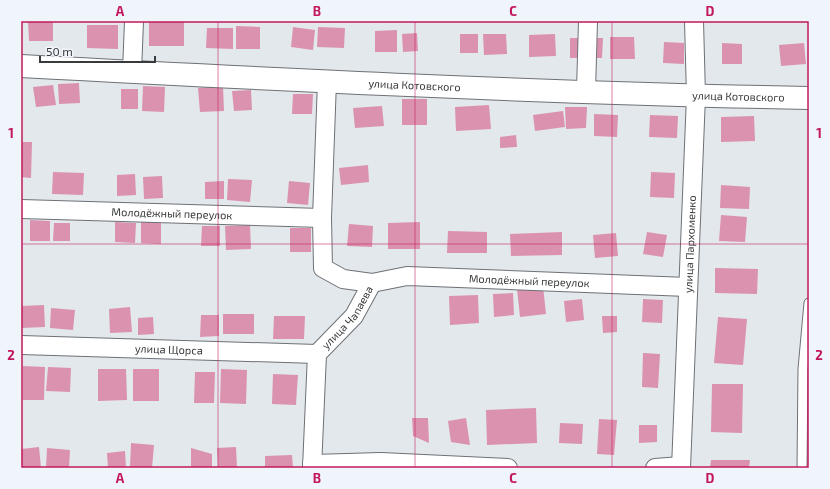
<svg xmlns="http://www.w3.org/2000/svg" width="830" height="489" font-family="'Exo 2',sans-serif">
<rect width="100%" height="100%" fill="#e3e8ed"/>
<path fill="#db92af" d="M28,21H53V41H29Z
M149,21H184V46H149Z
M87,25H118V49L87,48Z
M236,26L260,27V49H236Z
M293,27L315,30L313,50L291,47Z
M318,27L345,28L344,48L317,47Z
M207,28H233V49L206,48Z
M397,30V52H375V31Z
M417,33L418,51L403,52L402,34Z
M460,34H478V53H460Z
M483,34H506L507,54L484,55Z
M555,34L556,56L529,57V35Z
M610,37H634L635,59H610Z
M570,38H603L602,58H570Z
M664,42L684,43V64L663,63Z
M722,43L742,44V64H722Z
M804,43L806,64L781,66L779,45Z
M79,83L80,103L59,104L58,84Z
M53,85L56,105L36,107L33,87Z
M143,86L165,87L164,112L142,111Z
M223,86L224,111L200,112L198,88Z
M121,89H138V109H121Z
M251,90L252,110L234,111L232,91Z
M293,94H313L312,114H292Z
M402,99H427V125H402Z
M489,105L491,129L456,131L455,107Z
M382,106L384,126L355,128L353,108Z
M565,107H587L586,128L566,129Z
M563,111L565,127L535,131L533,115Z
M594,114L618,115L617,137L594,136Z
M650,115L678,116L677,138L649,137Z
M754,116L755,141L721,142V117Z
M516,135L517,147L500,148V137Z
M21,142H32L31,178L21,177Z
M368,165L369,182L341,185L339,168Z
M53,172L84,173L83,195L52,194Z
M651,172L675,173L674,198L650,197Z
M135,174L136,195L117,196V175Z
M162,176L163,198L144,199L143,177Z
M228,179L252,180L250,202L227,200Z
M224,181V199H205V182Z
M289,181L310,183L308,205L287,203Z
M721,185L750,187L749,209L720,208Z
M721,215L747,217L745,242L719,241Z
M30,220L50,221V241H30Z
M141,220H161V244L141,243Z
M115,222L136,223L135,243L115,242Z
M420,222V249H388V223Z
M54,223H70V241H53Z
M349,224L373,226L372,247L347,246Z
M250,225L251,249L226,250L225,226Z
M202,226H220V246H201Z
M290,228H311V252H290Z
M448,231L487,232V253H447Z
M562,232V255L511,256L510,234Z
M647,232L667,235L663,257L643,254Z
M616,233L618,256L595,258L593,235Z
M715,268L758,269L757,294L715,293Z
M543,286L546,314L520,317L517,289Z
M513,293L514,315L494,317L493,294Z
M478,295L479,323L450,325L449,296Z
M582,299L584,320L566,322L564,301Z
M643,299L663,300L662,323L642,322Z
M44,305L45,327L21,328V306Z
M130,307L132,332L110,333L109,309Z
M51,308L75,310L73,330L50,328Z
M223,314H254V334H223Z
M201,315H219V336L200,337Z
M274,316H305L304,339H273Z
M602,316H617V332L603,333Z
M153,317L154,334L138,335V318Z
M718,317L747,319L743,365L714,363Z
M643,353L660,354L658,388L642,387Z
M23,366L45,367L44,400H23Z
M48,367L71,368L70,392L46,391Z
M98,369H126L127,400L98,401Z
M133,369H159V401H133Z
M221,369L247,370L246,404L220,403Z
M195,372H215L214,403H194Z
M273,374L298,375L296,405L272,404Z
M712,384H743L742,433L711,432Z
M536,408L537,443L487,445L486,410Z
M412,418H428L429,443L413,436Z
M466,418L470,445L451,442L448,421Z
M599,419L617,420L614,455L597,454Z
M560,423L583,424L582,444L559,443Z
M639,425H657V442L639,443Z
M131,443L154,445L152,468H130Z
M39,447L41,468H21V449Z
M236,447L237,468H218L217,448Z
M47,448L70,450L69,468H46Z
M191,448L212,454V468H191Z
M125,451L126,468H108L107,453Z
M292,455L293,468H265V456Z
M711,460H750L749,468H710Z"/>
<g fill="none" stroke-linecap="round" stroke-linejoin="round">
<g stroke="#6d7176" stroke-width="11">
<path id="lane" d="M802,468L803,369L809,303"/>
</g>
<g stroke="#6d7176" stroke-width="20">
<g id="street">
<path d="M132,72L134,21"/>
<path d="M586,91L588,21"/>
<path id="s1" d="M21,209L322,218"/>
<path id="s2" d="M372,283L407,276L688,287"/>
<path id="s3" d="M21,345L317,354"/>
<path d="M312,464L381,462L508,468"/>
<path id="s4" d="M312,468L317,354L354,316L372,283L343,279L323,268L322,218L327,81"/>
<path d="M655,468L681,466"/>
<path id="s5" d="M681,468L696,96L694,21"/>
</g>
</g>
<g stroke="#6d7176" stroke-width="24">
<g id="secondary">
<path id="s6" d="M21,66C283,80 546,93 809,98"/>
</g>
</g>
<use href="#lane" stroke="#fff" stroke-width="9"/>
<use href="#street" stroke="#fff" stroke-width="18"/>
<use href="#secondary" stroke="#fff" stroke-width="22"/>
</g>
<path fill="none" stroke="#c2185b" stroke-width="1" stroke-opacity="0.55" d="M218,21V468M415,21V468M612,21V468M21,244H809"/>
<g text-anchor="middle" stroke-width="3" stroke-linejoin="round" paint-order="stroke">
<g font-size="11" fill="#383a3c" stroke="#f0f5fb">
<text dy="4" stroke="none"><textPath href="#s6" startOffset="394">улица Котовского</textPath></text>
<text dy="4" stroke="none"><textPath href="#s6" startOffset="718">улица Котовского</textPath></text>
<text dy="4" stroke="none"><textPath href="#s1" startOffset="151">Молодёжный переулок</textPath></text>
<text dy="4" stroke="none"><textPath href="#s5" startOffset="224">улица Пархоменко</textPath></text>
<text dy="4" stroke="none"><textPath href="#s2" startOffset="158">Молодёжный переулок</textPath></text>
<text dy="4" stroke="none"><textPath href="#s4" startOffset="162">улица Чапаева</textPath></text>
<text dy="4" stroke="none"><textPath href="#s3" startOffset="148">улица Щорса</textPath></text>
</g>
</g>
<rect width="830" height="489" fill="none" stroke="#f0f5fb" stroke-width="44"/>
<path d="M40 56v6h115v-6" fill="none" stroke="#383a3c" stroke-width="2"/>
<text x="46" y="56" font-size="12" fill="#383a3c" stroke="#f0f5fb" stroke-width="3" paint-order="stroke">50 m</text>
<rect x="22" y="22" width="786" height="445" fill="none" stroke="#c2185b" stroke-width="1.5"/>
<g font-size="13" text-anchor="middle" font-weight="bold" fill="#c2185b">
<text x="120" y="16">A</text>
<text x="317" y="16">B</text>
<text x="513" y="16">C</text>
<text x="710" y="16">D</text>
<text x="11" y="138">1</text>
<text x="819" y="138">1</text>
<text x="11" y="360">2</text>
<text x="819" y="360">2</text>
<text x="120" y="483">A</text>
<text x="317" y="483">B</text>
<text x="513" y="483">C</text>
<text x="710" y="483">D</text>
</g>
</svg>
